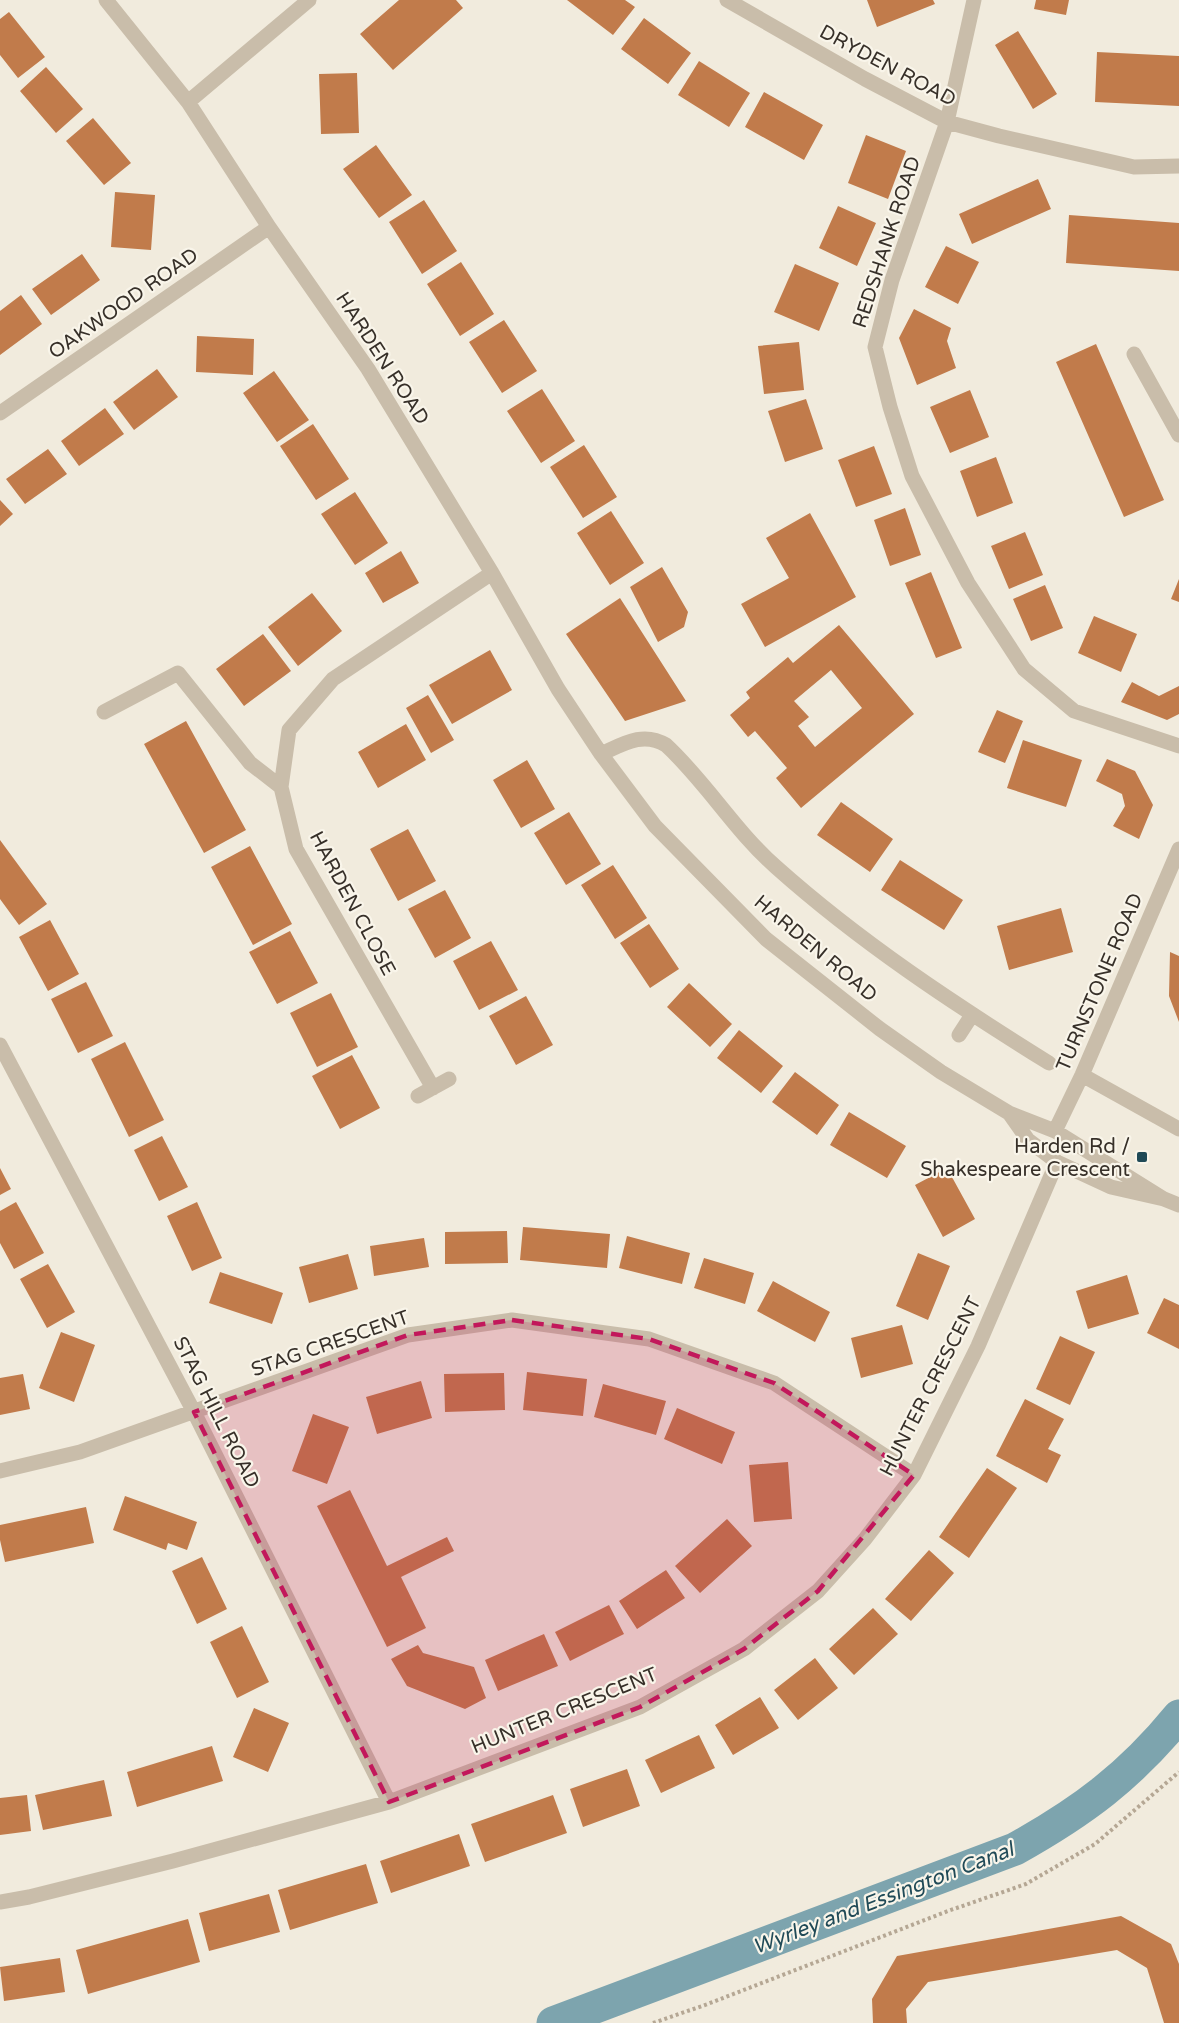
<svg xmlns="http://www.w3.org/2000/svg" width="1179" height="2023" font-family="'Varela Round',sans-serif">
<rect width="100%" height="100%" fill="#f1ebdd"/>
<g fill="none" stroke-linecap="round" stroke-linejoin="round">
<path stroke="#7da4ae" stroke-width="33" d="M553,2023L1015,1849C1083,1811 1130,1776 1179,1716"/>
</g>
<path fill="#c17b4b" fill-rule="evenodd" d="M399,0H456L463,8L393,70L360,34Z
M567,0H625L635,7L613,35Z
M867,0H933L935,4L877,27Z
M1036,0H1069L1066,15L1034,9Z
M9,12L45,57L18,78L0,55V19Z
M644,18L691,53L668,84L621,49Z
M1018,31L1057,94L1033,109L995,45Z
M1097,52L1179,56V106L1095,102Z
M699,61L750,93L729,127L678,95Z
M46,67L83,109L56,133L20,91Z
M357,73L359,133L321,134L319,74Z
M764,92L823,125L804,160L745,127Z
M93,118L131,163L104,185L66,141Z
M866,135L906,151L888,199L848,183Z
M376,145L412,195L379,218L343,169Z
M1038,179L1051,209L972,244L959,214Z
M115,192L155,195L151,250L111,247Z
M424,200L457,251L422,274L389,222Z
M838,206L876,223L857,266L819,248Z
M1069,215L1179,223V271L1066,263Z
M946,246L979,262L958,304L925,287Z
M82,254L100,280L51,315L32,289Z
M461,262L494,314L460,336L427,284Z
M795,264L839,283L819,331L774,312Z
M21,295L42,324L0,355V311Z
M914,309L951,328L947,341L956,368L917,385L899,338Z
M504,320L537,371L502,393L469,342Z
M197,336L254,339L253,375L196,372Z
M799,342L804,390L764,394L758,346Z
M1096,344L1164,500L1124,517L1056,362Z
M157,369L178,397L134,430L113,402Z
M274,371L309,420L277,442L243,393Z
M542,389L575,441L541,463L507,411Z
M970,390L989,437L950,453L930,407Z
M806,399L823,449L785,462L768,411Z
M105,408L124,434L79,466L61,441Z
M313,424L349,479L316,500L280,446Z
M584,445L617,497L583,518L550,467Z
M874,446L892,494L856,507L838,460Z
M48,449L67,474L25,504L6,479Z
M996,457L1013,503L977,517L960,471Z
M355,492L388,543L355,565L321,514Z
M0,500L13,514L0,526Z
M905,508L921,555L890,566L874,520Z
M611,511L644,563L610,585L577,533Z
M810,513L856,597L765,647L741,604L789,578L766,538Z
M1025,532L1043,575L1009,589L991,546Z
M401,551L419,583L383,603L365,573Z
M662,567L688,612L684,627L658,642L630,587Z
M931,572L962,648L936,658L905,583Z
M1179,579V602L1171,599Z
M1045,585L1063,628L1031,641L1013,599Z
M312,593L342,631L298,666L268,627Z
M620,598L686,701L625,721L566,634Z
M1094,616L1137,634L1121,672L1078,653Z
M839,625L914,714L801,808L776,778L787,768L755,731L748,737L730,715L750,698L746,692L788,657L793,663ZM831,670L862,708L815,747L798,726L809,717L794,701Z
M263,634L291,671L244,706L216,669Z
M490,650L512,690L452,724L429,685Z
M1132,682L1159,696L1179,686V714L1167,720L1121,702Z
M428,695L454,740L431,753L406,708Z
M997,710L1023,721L1005,763L978,752Z
M186,721L246,830L204,853L144,744Z
M406,724L426,760L378,788L358,752Z
M1023,740L1082,760L1066,807L1007,788Z
M1107,759L1135,771L1153,805L1139,839L1113,826L1125,806L1122,794L1096,781Z
M527,760L555,809L521,828L493,780Z
M841,802L893,839L870,872L817,835Z
M569,812L601,864L566,885L534,833Z
M408,829L436,881L398,901L370,849Z
M0,840L47,904L19,925L0,899Z
M250,846L292,924L253,945L211,867Z
M900,860L963,900L944,930L881,890Z
M613,865L647,918L615,939L581,885Z
M445,890L471,938L435,958L408,909Z
M1061,908L1073,952L1009,970L997,926Z
M50,920L79,974L48,991L19,937Z
M649,924L679,969L650,988L620,943Z
M290,931L318,983L277,1004L249,952Z
M491,941L518,990L479,1010L453,961Z
M1170,952L1179,956V1022L1169,996Z
M86,982L113,1036L78,1053L51,999Z
M689,983L732,1024L710,1047L667,1007Z
M331,993L358,1047L317,1067L290,1013Z
M526,996L553,1045L516,1065L489,1016Z
M739,1030L783,1066L761,1093L717,1058Z
M125,1042L164,1120L129,1137L91,1059Z
M352,1055L380,1108L340,1129L312,1076Z
M795,1072L839,1105L817,1135L772,1102Z
M849,1112L906,1146L887,1178L830,1145Z
M162,1136L188,1187L159,1201L134,1150Z
M0,1168L11,1189L0,1195Z
M947,1168L975,1219L943,1237L915,1185Z
M16,1202L44,1253L14,1269L0,1243V1211Z
M197,1202L222,1258L192,1271L167,1216Z
M523,1227L610,1234L607,1268L520,1260Z
M507,1231L508,1263L445,1264V1232Z
M627,1236L690,1253L682,1284L619,1268Z
M424,1238L429,1267L374,1276L370,1246Z
M918,1253L950,1266L928,1320L896,1306Z
M348,1254L358,1289L309,1303L299,1267Z
M704,1258L754,1273L745,1304L694,1288Z
M48,1264L75,1312L47,1328L20,1279Z
M220,1272L283,1293L272,1324L209,1303Z
M1127,1275L1139,1314L1088,1329L1076,1291Z
M773,1281L830,1312L815,1342L757,1311Z
M1164,1298L1179,1305V1349L1147,1333Z
M902,1325L913,1364L861,1378L851,1338Z
M61,1332L95,1345L74,1402L39,1388Z
M1060,1336L1095,1352L1070,1405L1036,1389Z
M527,1372L587,1379L583,1416L523,1410Z
M504,1373L505,1410L445,1412L444,1374Z
M23,1374L30,1409L0,1415V1378Z
M421,1381L432,1418L377,1434L366,1397Z
M603,1384L666,1401L656,1435L594,1417Z
M1025,1399L1064,1419L1048,1449L1061,1455L1047,1483L996,1456Z
M677,1408L735,1432L722,1464L664,1439Z
M313,1414L349,1427L327,1484L292,1471Z
M788,1462L792,1519L754,1522L749,1465Z
M987,1468L1017,1488L969,1558L939,1537Z
M350,1490L387,1566L447,1537L454,1551L401,1577L426,1628L387,1647L317,1506Z
M125,1496L197,1522L187,1550L168,1543L166,1550L113,1530Z
M86,1507L94,1543L5,1562L0,1540V1525Z
M727,1519L752,1546L700,1593L675,1566Z
M929,1550L954,1573L911,1621L885,1599Z
M202,1557L227,1609L197,1624L172,1571Z
M666,1570L685,1598L637,1629L619,1601Z
M609,1605L624,1634L570,1661L555,1632Z
M873,1608L898,1634L854,1675L829,1649Z
M242,1626L269,1682L237,1698L210,1642Z
M544,1634L558,1666L498,1691L485,1660Z
M418,1645L423,1653L474,1667L486,1698L465,1709L407,1686L391,1659Z
M815,1658L838,1688L798,1720L774,1690Z
M760,1697L779,1728L733,1755L715,1725Z
M254,1708L289,1723L268,1772L233,1757Z
M699,1735L715,1768L661,1793L645,1760Z
M212,1746L223,1781L137,1807L127,1772Z
M627,1769L640,1806L583,1827L570,1789Z
M104,1780L112,1816L43,1830L35,1795Z
M27,1795L31,1831L0,1835V1798Z
M553,1795L567,1833L485,1862L471,1824Z
M459,1834L470,1866L391,1893L380,1861Z
M366,1864L378,1903L290,1930L278,1890Z
M269,1894L280,1932L209,1951L199,1913Z
M1121,1916L1171,1944L1179,1964V2023H1164L1147,1968L1117,1950L928,1982L906,2009L907,2023H873L872,1999L897,1956Z
M188,1919L200,1962L88,1994L76,1950Z
M60,1958L65,1992L4,2001L0,1967Z"/>
<g fill="none" stroke-linecap="round" stroke-linejoin="round">
<path stroke="#b5a794" stroke-width="4" stroke-dasharray="3 3" stroke-linecap="butt" d="M653,2023L705,2005L948,1911L1026,1884L1095,1844L1179,1772"/>
<path stroke="#c9bdaa" stroke-width="15" d="M106,0L188,102L269,227L368,369L492,573L558,689L601,754L655,826L766,939L880,1029L941,1072L1009,1113L1055,1131L1164,1199
M727,0L865,79L947,122L999,136L1134,167L1179,166
M974,0L947,122L892,280L875,347L890,407L912,476L968,583L1024,669L1074,711L1179,746
M188,102L309,0
M1134,354L1179,435
M0,413L269,227
M104,712L178,673L250,763L281,787
M601,754C623,744 643,731 666,745C706,782 735,831 776,867C860,942 954,1004 1049,1063
M959,1035L972,1015
M0,1045L194,1412L389,1802
M1082,1075L1179,1129
M433,1088L296,849L281,787L289,730L333,679L492,573
M418,1096L449,1079
M1009,1113L1028,1140L1057,1162L1111,1187L1164,1199L1179,1205
M1055,1131L1082,1075L1179,849
M0,1471L80,1452L408,1335L512,1320L649,1339L774,1383L914,1475
M0,1902L29,1897L173,1861L389,1802L640,1707L744,1649L818,1591L865,1539L914,1475L978,1346L1057,1162"/>
</g>
<path fill="#c2185b" fill-opacity="0.2" stroke="#c2185b" stroke-width="4.5" stroke-dasharray="12 8" stroke-linejoin="round" d="M512,1320L649,1339L774,1383L914,1475L818,1591L744,1649L640,1707L389,1802L194,1412L408,1335Z"/>
<rect fill="#204a57" stroke="#f9f5ea" stroke-width="2" x="1136" y="1151" width="12" height="12" rx="3"/>
<g text-anchor="middle" stroke-width="4.5" stroke-linejoin="round" paint-order="stroke">
<g font-size="20" fill="#373029" stroke="#f9f5ea">
<text transform="translate(888 65) rotate(28)" y="7">DRYDEN ROAD</text>
<text transform="translate(886 242) rotate(-72)" y="7">REDSHANK ROAD</text>
<text transform="translate(123 303) rotate(-35)" y="7">OAKWOOD ROAD</text>
<text transform="translate(383 358) rotate(57)" y="7">HARDEN ROAD</text>
<text transform="translate(353 903) rotate(62)" y="7">HARDEN CLOSE</text>
<text transform="translate(816 948) rotate(40)" y="7">HARDEN ROAD</text>
<text transform="translate(1099 982) rotate(-67)" y="7">TURNSTONE ROAD</text>
<text transform="translate(330 1343) rotate(-19)" y="7">STAG CRESCENT</text>
<text transform="translate(930 1386) rotate(-63)" y="7">HUNTER CRESCENT</text>
<text transform="translate(217 1412) rotate(63)" y="7">STAG HILL ROAD</text>
<text transform="translate(564 1710) rotate(-22)" y="7">HUNTER CRESCENT</text>
</g>
<g font-size="20" fill="#373029" stroke="#f9f5ea" text-anchor="end">
<text x="1130" y="1153">Harden Rd /<tspan x="1130" dy="23">Shakespeare Crescent</tspan></text>
</g>
<g font-size="21" font-style="italic" fill="#204a57" stroke="#f9f5ea">
<text transform="translate(883 1898) rotate(-21)" y="7">Wyrley and Essington Canal</text>
</g>
</g>
</svg>
